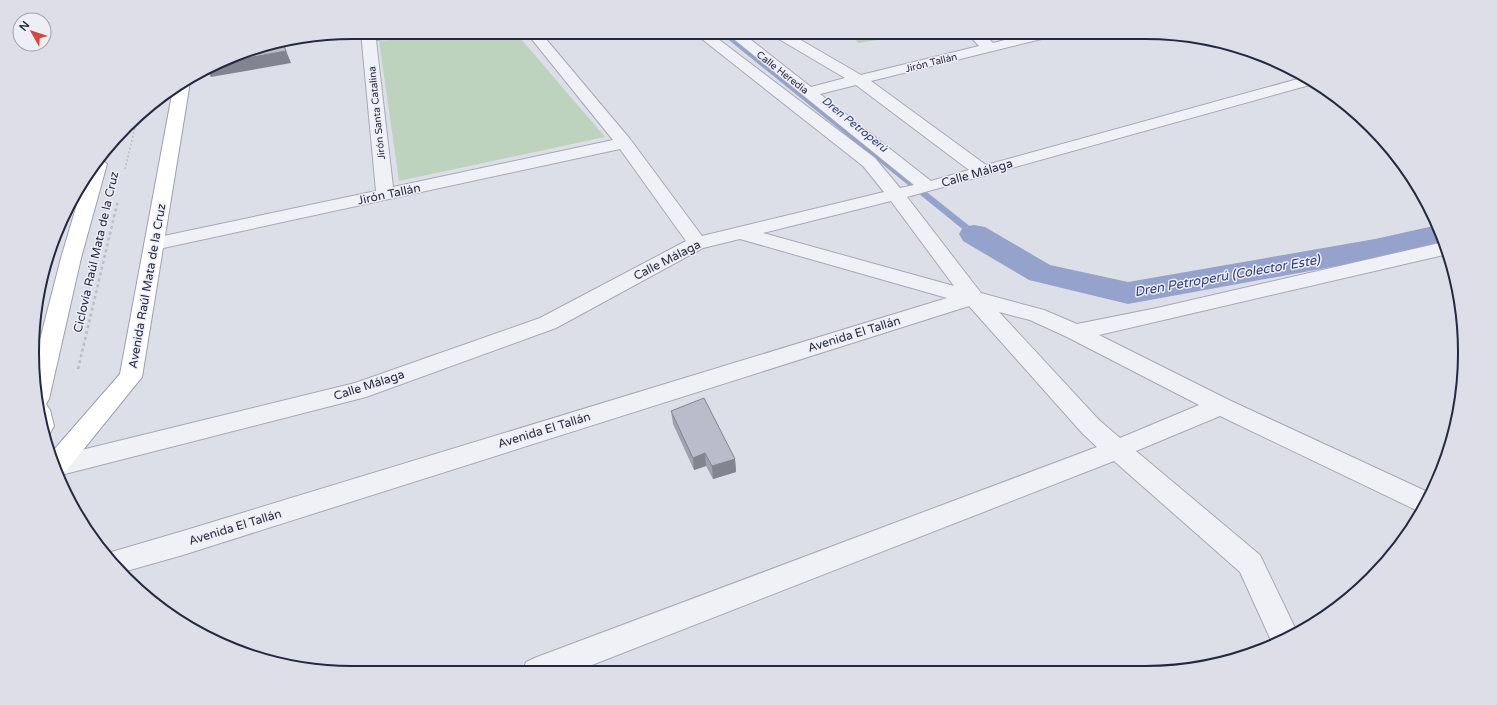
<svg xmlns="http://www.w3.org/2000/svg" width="1497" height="705" font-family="'Varela Round',sans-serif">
<rect width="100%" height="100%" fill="#dddfe8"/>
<path fill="#bed3be" d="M458,32H515L605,137L399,181L379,41Z
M849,32H922L923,33L858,43Z"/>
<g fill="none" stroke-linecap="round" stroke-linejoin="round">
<path fill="#95a2cc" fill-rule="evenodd" d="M719,32H726L977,232L978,234L977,236H971Z"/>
<path fill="#95a2cc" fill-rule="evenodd" d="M974,225L985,227L1050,265L1128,282L1375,239L1438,225L1445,243L1375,259L1128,304L1029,280L963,241L959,234L963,227Z"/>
<g stroke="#a6a8b6" stroke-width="2">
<path id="minor" d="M361,32H413L411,35L376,40L393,187L613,140L526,32H540L630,139L702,236L884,192L863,166L693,32H709L875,158L900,188L914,185L725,32H741L811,87L845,78L772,35L770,32H787L861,75L979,46L966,32H981L993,43L1036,32H1060L1058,35L871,81L986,165L1305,77L1317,83L907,197L981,293L1044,310L1077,324L1157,308L1444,242L1448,254L1099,335L1229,400L1430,493L1420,511L1416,510L1220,416L1136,451L1260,555L1297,632L1273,645L1240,572L1114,461L574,672H522L526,662L537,657L1097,447L1083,434L969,306L183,555L123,572L108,553L183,531L947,298L740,239L703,248L556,328L366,397L61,475L54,457L57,456L355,383L540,318L686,241L620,149L154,250L147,248L144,244L147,240L154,238L376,191ZM856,85L969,170L931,181L820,94ZM891,201L954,286L763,233ZM999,312L1030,320L1067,337L1199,405L1120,438L1099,420Z"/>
</g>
<g stroke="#9c9fb5" stroke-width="2">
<path id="primary" d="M187,79L190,82L142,377L66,471L60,473L52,452L120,374L173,89Z
M102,160L107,164L81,258L49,399L46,404L50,410L54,426L50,433L45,434L38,415L33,367L61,258L84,181Z"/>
</g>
<path stroke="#bbbdc7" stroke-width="1.5" stroke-dasharray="2 2" stroke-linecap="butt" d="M125,169L138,115"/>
<path stroke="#bbbdc7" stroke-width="2.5" stroke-dasharray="3 3" stroke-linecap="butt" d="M78,369L118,200"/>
<use href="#minor" fill="#f0f1f6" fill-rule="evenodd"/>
<use href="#primary" fill="#fff" fill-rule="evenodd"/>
</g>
<path fill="#a0a2af" d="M671,411L735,459L736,472L713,479L706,466L694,470L673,424Z"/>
<path fill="#82848f" d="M283,43L291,63L211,77L206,69L219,63Z
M705,453L706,466L694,470L693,458Z
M735,459L736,472L713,479L712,466Z"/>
<path fill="#babccc" stroke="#82848f" d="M283,43L286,51L219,63L249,49Z
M704,398L735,459L712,466L705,453L693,458L671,411Z"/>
<g text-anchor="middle" stroke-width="3" stroke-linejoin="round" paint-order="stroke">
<g font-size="10" fill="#252940" stroke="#edeef6">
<text transform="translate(931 62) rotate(-14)" y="4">Jirón Tallán</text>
<text transform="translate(783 72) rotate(38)" y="4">Calle Heredia</text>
<text transform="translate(376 113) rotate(-96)" y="4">Jirón Santa Catalina</text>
</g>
<g font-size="11" font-style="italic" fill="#2d3b77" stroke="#edeef6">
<text transform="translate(855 124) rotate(39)" y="4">Dren Petroperú</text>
</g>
<g font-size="12" fill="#252940" stroke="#edeef6">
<text transform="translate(977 173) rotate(-16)" y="4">Calle Málaga</text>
<text transform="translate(389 194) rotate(-12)" y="4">Jirón Tallán</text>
<text transform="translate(96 252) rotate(-77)" y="4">Ciclovía Raúl Mata de la Cruz</text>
<text transform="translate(667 260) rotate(-27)" y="4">Calle Málaga</text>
<text transform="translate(147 286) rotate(-80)" y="4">Avenida Raúl Mata de la Cruz</text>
<text transform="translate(854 334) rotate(-17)" y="4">Avenida El Tallán</text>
<text transform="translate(369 385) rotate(-18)" y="4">Calle Málaga</text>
<text transform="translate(544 430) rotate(-17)" y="4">Avenida El Tallán</text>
<text transform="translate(235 527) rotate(-17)" y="4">Avenida El Tallán</text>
</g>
<g font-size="13" font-style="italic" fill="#2d3b77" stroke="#edeef6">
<text transform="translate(1227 275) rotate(-10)" y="5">Dren Petroperú (Colector Este)</text>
</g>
</g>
<path d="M0 0H1497V705H0ZM352 39H1145A313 313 0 0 1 1458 352V353A313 313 0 0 1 1145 666H352A313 313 0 0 1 39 353V352A313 313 0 0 1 352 39Z" fill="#dddee7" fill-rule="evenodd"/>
<path fill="none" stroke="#252940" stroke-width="2" d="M352 39H1145A313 313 0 0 1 1458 352V353A313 313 0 0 1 1145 666H352A313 313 0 0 1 39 353V352A313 313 0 0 1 352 39Z"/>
<g transform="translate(32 32) rotate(309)"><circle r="19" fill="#edeef6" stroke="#9d9fad"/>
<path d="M0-3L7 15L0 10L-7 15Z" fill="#d84737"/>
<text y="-6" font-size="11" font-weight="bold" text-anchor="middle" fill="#252940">N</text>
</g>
</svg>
